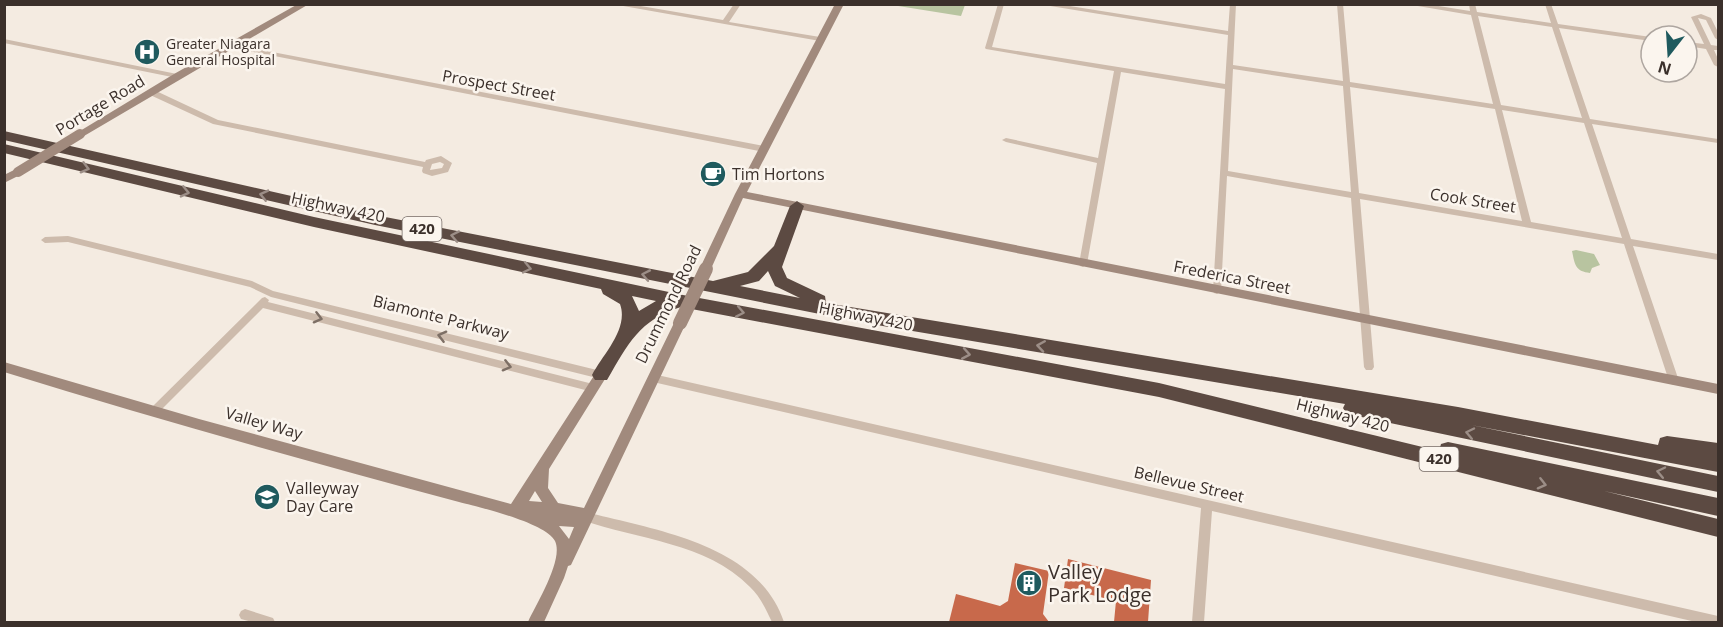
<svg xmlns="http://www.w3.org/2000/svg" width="1723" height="627" font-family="'Open Sans',sans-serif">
<rect width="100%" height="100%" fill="#f4ebe1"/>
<path fill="#b8c4a0" d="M892,5L965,4V5L961,16Z
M1576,250L1594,254L1600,265L1592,268L1590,273C1575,271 1575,265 1572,251Z"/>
<path fill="#c8694b" d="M1068,559L1151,580L1148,622H1114L1116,601L1064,588Z
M1015,563L1049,571L1043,614L1049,622H949L956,594L1000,606L1008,601Z"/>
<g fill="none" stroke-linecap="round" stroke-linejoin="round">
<path fill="#cdbbac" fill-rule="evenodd" d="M612,4H629L723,20L734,4H741L729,22L820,37L823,39L820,41Z
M998,4H1004L992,47L1225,84L1228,35L1038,4H1057L1228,31L1230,4H1236L1233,65L1343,81L1337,4H1343L1350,82L1493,104L1471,15L1406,4H1426L1470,11L1469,4H1475L1477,12L1551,23L1545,4H1551L1558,24L1651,37V41L1559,28L1590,119L1718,139V143L1592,124L1631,239L1718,254V260L1633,246L1679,381L1677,384L1674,385L1671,384L1669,381L1624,244L1360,199L1374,367L1372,370H1366L1364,367L1351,198L1227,176L1221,291L1217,294L1214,293L1213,291L1225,89L1121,72L1087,264L1083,267L1080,266L1079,264L1097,163L1006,142L1002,140L1006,138L1098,158L1114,71L986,49L985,48ZM1478,16L1552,27L1582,118L1501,105ZM1233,69L1343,86L1351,192L1228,171ZM1350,87L1495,109L1522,221L1359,193ZM1502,110L1584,123L1622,238L1531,222Z
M1701,14L1711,18L1718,32V40L1715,38L1706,20L1698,18L1711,45L1718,46V50H1714L1718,59V67L1714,65L1706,49L1687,46V42L1704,44L1691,17Z
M4,39L177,74L181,76L177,78L4,43Z
M230,44L764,146L768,149L764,152L228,47V45Z
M148,90H154L218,120L425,162L426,160L441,156L452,163L448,172L432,176L423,173L422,171L423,167L213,124L148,94ZM440,162L444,164L442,168L430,170L432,164Z
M68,236L252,281L273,291L601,371L604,372L606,375L604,378L601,379L271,297L250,287L68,242L45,243L41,240L45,237Z
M265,297L269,300L268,302L593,384L596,385L598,388L596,391L593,392L263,308L158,413L155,414L152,413L150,410L152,407L262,298Z
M653,374L1718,616V622H1696L1212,511L1204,622H1192L1201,508L653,382L650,381L648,378L650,375Z
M586,512C655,530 758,544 784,622H772C766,610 760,596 750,587C706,542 638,540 582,520L581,517L582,514Z
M245,609L273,618L275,622H252L241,619L239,615L241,611Z"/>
<path fill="#a18a7d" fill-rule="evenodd" d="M298,4H309L84,136L80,137L75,134L174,74Z
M835,4H844L747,192L1718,384V394L743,198L710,271H702L700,268L735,194Z
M18,168L22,170L23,172L22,174L4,183V175Z
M680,318L684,320L686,323L571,565L568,566L564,578L544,622H528C536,604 564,560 555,541C546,523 479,507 459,502C307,461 155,419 4,372V362L199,419L511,504L597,371H605L607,375L605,379L549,469L548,488L558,503L584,508L674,323L676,320ZM535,491L542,502L529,501ZM559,526L574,527L569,539Z"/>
<path fill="#5c4a42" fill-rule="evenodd" d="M4,131L375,215L713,281L748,272L774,246L790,206L797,201L804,206L782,267L787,278L825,296L826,303L1458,407L1658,445L1660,438L1667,436L1718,443V472L1471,425L1718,476V492L1352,415L1346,413L1343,408L1345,404L865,323L375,225L4,140ZM768,271L775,286L800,298L740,286L759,281Z
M4,144L314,217L683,295L1159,383L1439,451L1441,444L1448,442L1718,498V516L1604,491L1718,519V537L1159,397L681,307C639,320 628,344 607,380H595L592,375C603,354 629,329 620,304L603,294L601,289L314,227L4,153ZM632,296L656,301L639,311Z"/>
<path stroke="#a18a7d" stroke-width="10" d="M18,172L80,134
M705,270L706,268"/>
<path stroke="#a18a7d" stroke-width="14" d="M680,323L706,269"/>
</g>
<defs><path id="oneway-chevron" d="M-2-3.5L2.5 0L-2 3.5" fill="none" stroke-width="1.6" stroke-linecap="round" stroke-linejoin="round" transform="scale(1.5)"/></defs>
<g stroke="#9c8e87">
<use href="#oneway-chevron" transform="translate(85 168) rotate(15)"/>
<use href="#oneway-chevron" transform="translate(185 192) rotate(13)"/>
<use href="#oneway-chevron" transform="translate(264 195) rotate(-167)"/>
<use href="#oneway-chevron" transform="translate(455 236) rotate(-169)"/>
<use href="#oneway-chevron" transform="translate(527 268) rotate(12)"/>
<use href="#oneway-chevron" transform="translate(646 275) rotate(-169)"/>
<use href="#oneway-chevron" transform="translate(740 312) rotate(11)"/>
<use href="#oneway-chevron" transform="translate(1041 346) rotate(-171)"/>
<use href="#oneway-chevron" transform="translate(966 354) rotate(10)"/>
<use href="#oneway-chevron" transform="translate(1470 433) rotate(-168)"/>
<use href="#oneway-chevron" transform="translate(1661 472) rotate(-168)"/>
<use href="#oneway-chevron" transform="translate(1542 484) rotate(14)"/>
</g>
<g stroke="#7d6f65">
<use href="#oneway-chevron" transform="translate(318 318) rotate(14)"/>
<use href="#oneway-chevron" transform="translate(442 336) rotate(-166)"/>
<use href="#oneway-chevron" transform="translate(507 366) rotate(14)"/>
</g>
<defs>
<g id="hospital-disc" transform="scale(1.35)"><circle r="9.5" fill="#1f5a5e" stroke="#fbf5ee"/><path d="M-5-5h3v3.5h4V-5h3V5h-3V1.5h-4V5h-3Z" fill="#fff"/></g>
<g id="cafe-disc" transform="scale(1.35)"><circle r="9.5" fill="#1f5a5e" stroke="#fbf5ee"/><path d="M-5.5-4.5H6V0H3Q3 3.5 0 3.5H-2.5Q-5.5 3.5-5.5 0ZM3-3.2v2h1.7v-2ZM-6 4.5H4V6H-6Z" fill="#fff"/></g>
<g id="school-disc" transform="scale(1.35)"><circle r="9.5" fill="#1f5a5e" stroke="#fbf5ee"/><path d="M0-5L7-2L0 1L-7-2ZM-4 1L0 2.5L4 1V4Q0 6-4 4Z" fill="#fff"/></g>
<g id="building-disc" transform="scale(1.35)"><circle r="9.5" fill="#1f5a5e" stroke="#fbf5ee"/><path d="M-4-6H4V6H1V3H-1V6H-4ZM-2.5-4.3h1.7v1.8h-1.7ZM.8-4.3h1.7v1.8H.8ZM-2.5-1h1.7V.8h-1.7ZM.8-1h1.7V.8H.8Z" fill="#fff"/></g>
</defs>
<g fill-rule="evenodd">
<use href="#hospital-disc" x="147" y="52"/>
<use href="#cafe-disc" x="713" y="174"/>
<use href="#school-disc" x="267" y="497"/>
<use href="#building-disc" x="1029" y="583"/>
</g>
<g text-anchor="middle" stroke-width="5" stroke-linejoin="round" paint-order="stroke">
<g font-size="14" fill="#3b302b" stroke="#fbf5ee" text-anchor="start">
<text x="166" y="49">Greater Niagara<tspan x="166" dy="16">General Hospital</tspan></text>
</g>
<g fill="#fbf5ee" stroke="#756b66" stroke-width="1.5">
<rect x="402.5" y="217" width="39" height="24" rx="4.5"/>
<rect x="1419.5" y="447" width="39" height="24" rx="4.5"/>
</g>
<g font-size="15" font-weight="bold" fill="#3b302b">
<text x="422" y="234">420</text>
<text x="1439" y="464">420</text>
</g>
<g font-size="16" fill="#3b302b" stroke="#fbf5ee">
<text transform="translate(499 85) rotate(10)" y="6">Prospect Street</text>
<text transform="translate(100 105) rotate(-31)" y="6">Portage Road</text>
<text transform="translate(1473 200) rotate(9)" y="6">Cook Street</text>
<text transform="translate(338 207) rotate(12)" y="6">Highway 420</text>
<text transform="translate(1232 277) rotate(11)" y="6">Frederica Street</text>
<text transform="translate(668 304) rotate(-64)" y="6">Drummond Road</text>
<text transform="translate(866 316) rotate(11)" y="6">Highway 420</text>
<text transform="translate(441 317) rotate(14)" y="6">Biamonte Parkway</text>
<text transform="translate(1343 415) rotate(14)" y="6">Highway 420</text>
<text transform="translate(264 423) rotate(16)" y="6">Valley Way</text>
<text transform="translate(1189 484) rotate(13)" y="6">Bellevue Street</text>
</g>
<g font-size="16" fill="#3b302b" stroke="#fbf5ee" text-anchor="start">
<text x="732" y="180">Tim Hortons</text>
<text x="286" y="494">Valleyway<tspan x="286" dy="18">Day Care</tspan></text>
</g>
<g font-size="20" fill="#3b302b" stroke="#fbf5ee" text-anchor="start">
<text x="1048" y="579">Valley<tspan x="1048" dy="23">Park Lodge</tspan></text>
</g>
</g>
<rect width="1723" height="627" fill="none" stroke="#3b302b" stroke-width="12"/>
<g transform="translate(1669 54) rotate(197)"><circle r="28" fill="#fbf5ee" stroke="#aea6a0" stroke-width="1.5"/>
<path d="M0-4.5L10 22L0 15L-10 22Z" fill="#1f5a5e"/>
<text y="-9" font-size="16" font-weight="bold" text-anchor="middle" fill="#3b302b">N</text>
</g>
</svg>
